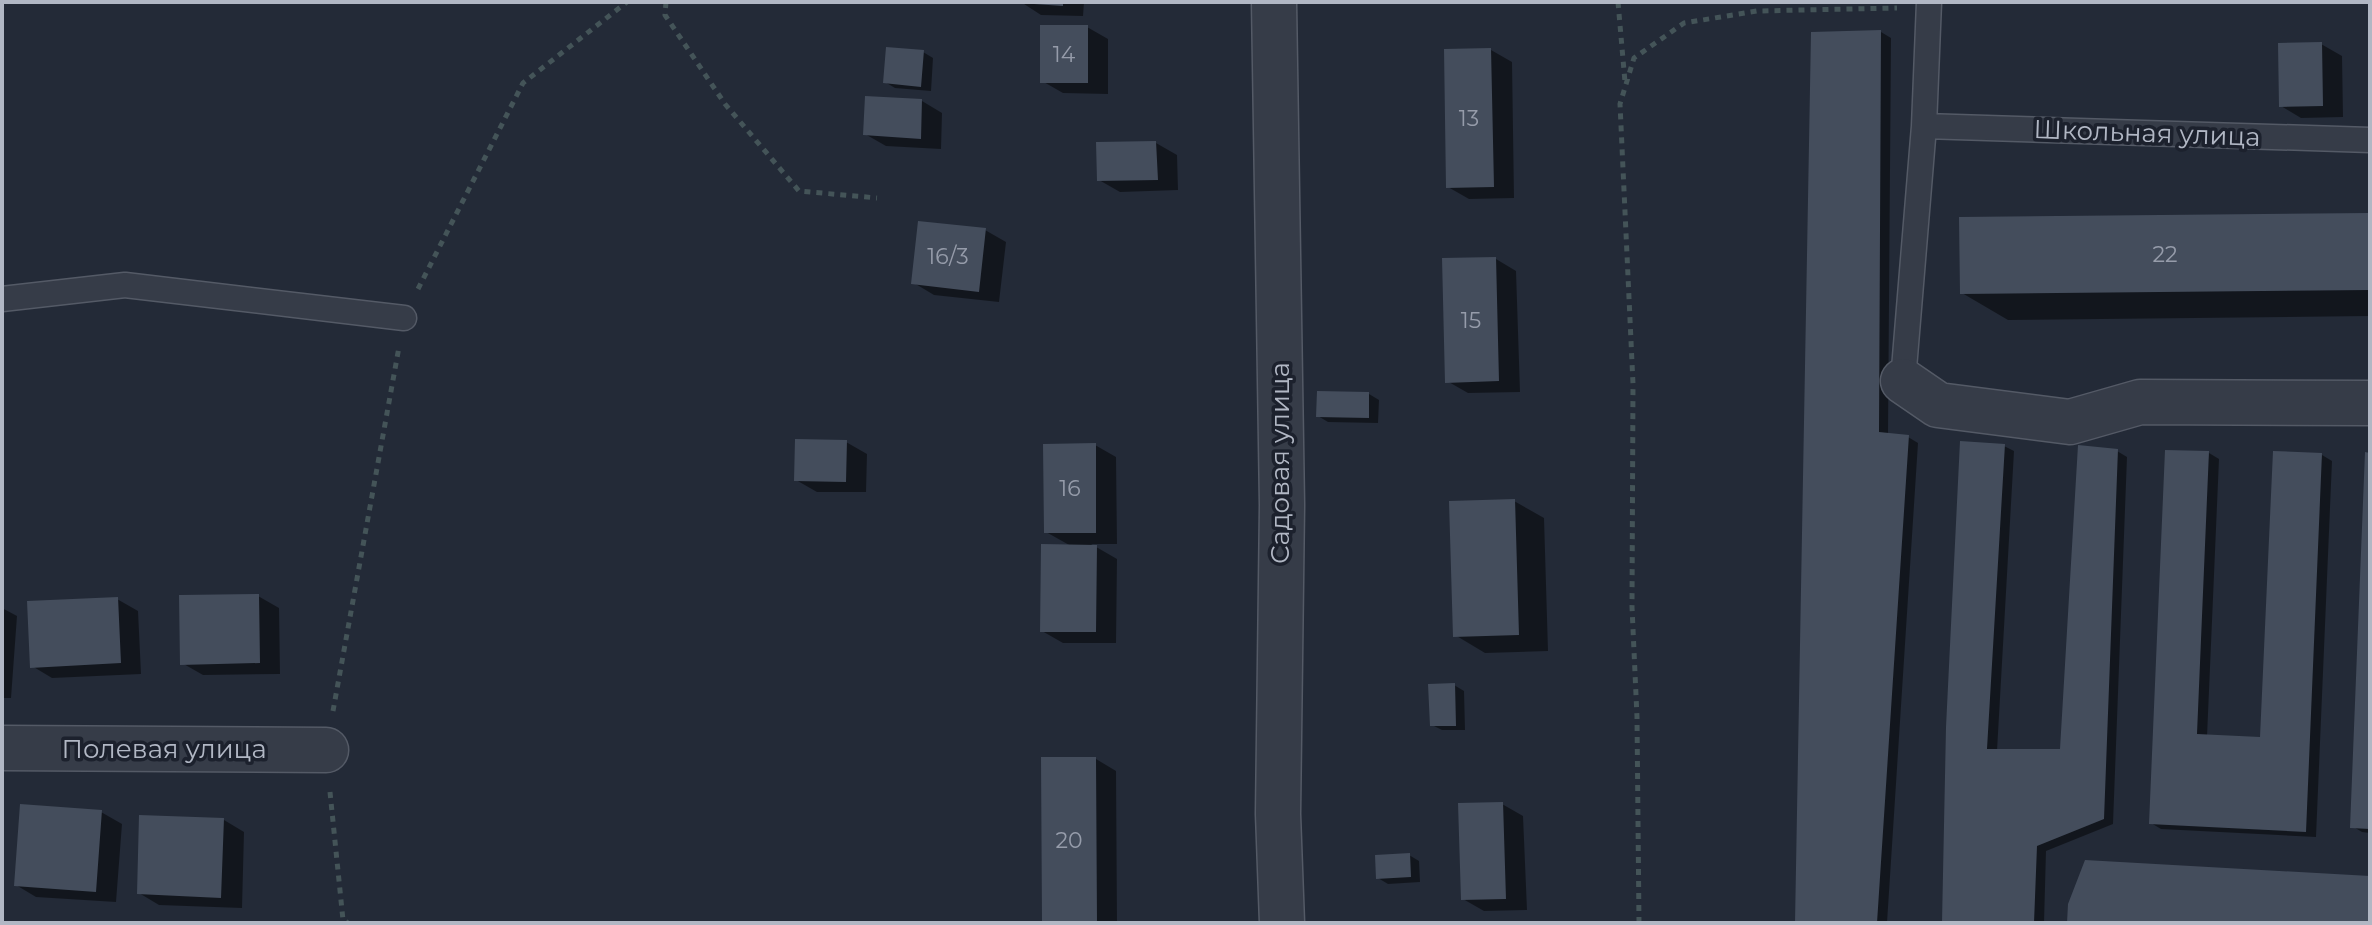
<svg xmlns="http://www.w3.org/2000/svg" width="2372" height="925" font-family="Montserrat,sans-serif">
<rect width="100%" height="100%" fill="#232a37"/>
<path fill="#0007" d="M1021,2H1084L1083,16L1041,15Z
M1087,27L1108,39V94L1063,93L1042,81Z
M1881,32L1891,38L1888,435L1908,437L1918,443L1887,923H1797Z
M2321,44L2342,56L2343,117L2301,118L2281,106Z
M1491,50L1512,62L1514,198L1469,199L1448,187Z
M923,52L933,58L931,91L895,88L885,82Z
M922,101L942,113L941,149L886,146L865,134Z
M1156,143L1177,155L1178,190L1120,192L1099,180Z
M2370,215V316L2008,320L1962,293Z
M985,230L1006,242L999,302L934,295L914,283Z
M1496,259L1516,271L1520,392L1468,393L1447,381Z
M1369,394L1379,400L1378,423L1328,422L1318,416Z
M846,442L867,454L866,492H817L796,480Z
M1095,445L1116,457L1117,544H1091L1117,559L1116,643H1063L1042,631L1071,546L1046,532Z
M2004,446L2014,451L1997,751H2062L2117,451L2127,457L2113,824L2046,851L2044,923H1944Z
M2209,453L2219,459L2207,737L2262,739L2322,455L2332,461L2316,837L2161,829L2151,823Z
M2370,455V833L2362,832L2352,826Z
M1514,501L1544,518L1548,651L1485,653L1455,635Z
M258,596L279,608L280,674L203,675L182,663Z
M117,599L138,611L141,674L52,678L32,666Z
M2,608L17,616L11,698H2Z
M1454,685L1464,691L1465,730H1442L1432,725Z
M1096,759L1116,771L1117,923H1044Z
M1502,804L1523,816L1527,910L1484,911L1463,899Z
M101,812L122,824L116,902L36,897L16,885Z
M224,820L244,832L242,908L159,905L139,893Z
M1409,855L1419,861L1420,882L1388,884L1378,878Z"/>
<path fill="#444d5c" d="M1034,2H1063V6L1034,4Z
M1040,25H1088V83H1040Z
M1881,30L1879,432L1909,435L1877,923H1795L1811,32Z
M2322,42L2323,106L2279,107L2278,43Z
M886,47L924,50L921,87L883,83Z
M1491,48L1494,187L1446,188L1444,49Z
M865,96L922,99L921,139L863,135Z
M1156,141L1158,180L1097,181L1096,142Z
M2370,213V290L1960,294L1959,217Z
M918,221L986,228L979,292L911,284Z
M1496,257L1499,381L1445,383L1442,258Z
M1317,391L1369,392V418L1316,417Z
M795,439L847,440L846,482L794,481Z
M1960,441L2005,444L1987,749H2060L2078,445L2118,449L2104,819L2037,846L2034,923H1942L1946,727Z
M1096,443V533H1044L1043,444Z
M2165,450L2209,451L2197,734L2260,737L2273,451L2322,453L2306,832L2149,824Z
M2365,452L2370,453V829L2350,828Z
M1515,499L1519,635L1453,637L1449,501Z
M1041,544L1097,545L1096,632H1040Z
M259,594L260,663L180,665L179,595Z
M118,597L121,663L30,668L27,601Z
M1455,683L1456,726H1430L1428,684Z
M1041,757H1096L1097,923H1042Z
M1503,802L1506,899L1461,900L1458,803Z
M20,804L102,810L96,892L14,886Z
M139,815L224,818L221,898L137,894Z
M1410,853L1411,877L1376,879L1375,855Z
M2085,860L2370,876V923H2067L2068,904Z"/>
<g fill="none" stroke-linecap="round" stroke-linejoin="round">
<g stroke="#545a66" stroke-width="27">
<path id="service" d="M1924,126L2370,140
M2,299L125,285L404,318
M1903,381L1924,126L1929,2"/>
</g>
<g stroke="#545a66" stroke-width="47">
<path id="minor" d="M1274,2L1282,505L1278,814L1282,923
M1903,381L1938,405L2070,422L2140,402L2370,403
M2,748L326,750"/>
</g>
<path stroke="#445458" stroke-width="5" stroke-dasharray="6 6" stroke-linecap="butt" d="M666,2L665,15L725,104L799,191L877,198
M1618,2L1625,82
M418,289L523,83L627,2
M333,711L399,347
M330,792L343,920L348,923
M1639,923L1637,717L1632,607L1633,384L1620,104L1634,58L1684,23L1757,11L1897,8"/>
<use href="#service" stroke="#363c48" stroke-width="24"/>
<use href="#minor" stroke="#363c48" stroke-width="44"/>
</g>
<g text-anchor="middle" stroke-width="7" stroke-linejoin="round" paint-order="stroke">
<g font-size="22" fill="#969caa">
<text x="1064" y="62">14</text>
<text x="1469" y="126">13</text>
<text x="2165" y="262">22</text>
<text x="948" y="264">16/3</text>
<text x="1471" y="328">15</text>
<text x="1070" y="496">16</text>
<text x="1069" y="848">20</text>
</g>
<g font-size="26" fill="#b1b7c4" stroke="#1c212d">
<text transform="translate(2147 133) rotate(2)" y="9">Школьная улица</text>
<text transform="translate(1280 463) rotate(-90)" y="9">Садовая улица</text>
<text x="164" y="758">Полевая улица</text>
</g>
</g>
<rect width="2372" height="925" fill="none" stroke="#b1b7c4" stroke-width="8"/>
</svg>
